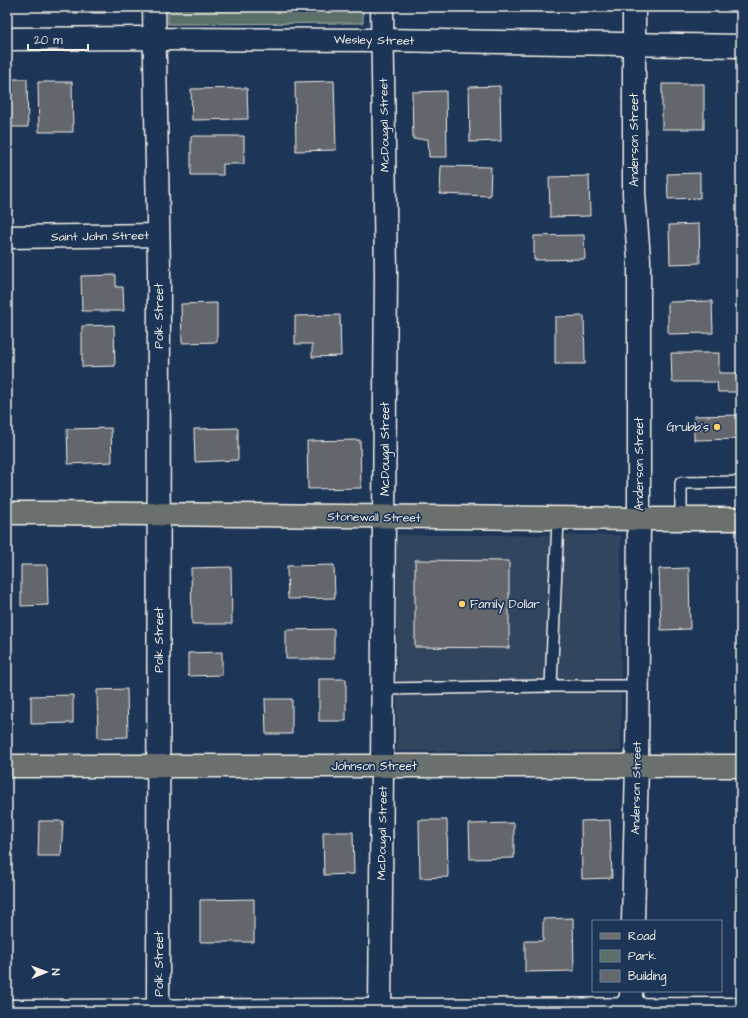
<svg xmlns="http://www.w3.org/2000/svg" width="748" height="1018" font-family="'Architects Daughter',sans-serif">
<rect width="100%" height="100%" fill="#1d3557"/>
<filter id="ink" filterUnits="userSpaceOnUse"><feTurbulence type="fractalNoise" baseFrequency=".025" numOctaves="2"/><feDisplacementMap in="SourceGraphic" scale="8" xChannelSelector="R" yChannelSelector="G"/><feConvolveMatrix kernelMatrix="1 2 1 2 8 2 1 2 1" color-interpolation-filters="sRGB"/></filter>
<g filter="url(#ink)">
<path fill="#32445e" d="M397,535H621V751H397Z"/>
<path fill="#5c706b" stroke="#a8b0aa" d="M168,7H363V23L168,24Z"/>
<path fill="#63666d" stroke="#f4f1e8" d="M68,7H105V13H68Z
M514,7H551V11H514Z
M729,7H741V10H729Z
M7,79H27L28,127H7Z
M334,81L336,150L296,151L295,82Z
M38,82H72L73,132H39Z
M662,84H704V129H662Z
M500,86L501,141L470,142L469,87Z
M247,88L248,119L192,120L191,89Z
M446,91L447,157H429L428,139H413L412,92Z
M191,136H244V164H223V175H191Z
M441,166L491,167L490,196L440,194Z
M700,173V198L668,199L667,174Z
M589,176L590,216L550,217L549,177Z
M699,224L700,263L670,264L669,225Z
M584,235L585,259L534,260V236Z
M116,275V287H123L124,311H82L81,276Z
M712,301L713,333L668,334V302Z
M217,303V342L182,343L181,304Z
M340,315L341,356L312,357V344H295V316Z
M584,316L585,364H555V317Z
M114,325L115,366L82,367V326Z
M671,353H719V373H740V392H718L717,382H672Z
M741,415V439L694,440V416Z
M111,428L112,462L68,464L67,429Z
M238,428V460L195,462L194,429Z
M360,440L361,488L308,489L307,441Z
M415,560L509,561V648L415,647Z
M21,565H47L48,605L21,606Z
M334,565L335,598L288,599L287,566Z
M231,567L232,624H192L191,568Z
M689,568L690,629L661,630L659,569Z
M334,629V659H286V630Z
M222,652V675L188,676V653Z
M319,679H346V721H319Z
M127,689L128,737L98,738L97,690Z
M73,695V723L31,724V696Z
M265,699H292V734H266Z
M419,820H447L448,877L420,878Z
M610,820L612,878L582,879L581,821Z
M39,821H63L61,856H38Z
M514,823V858L470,859L469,824Z
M323,832H353L354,874L324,875Z
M254,899V942H200V900Z
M573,918L574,971L525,972V941H543V919Z"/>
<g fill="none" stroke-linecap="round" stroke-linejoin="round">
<g stroke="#f4f1e8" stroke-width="14">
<path id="lane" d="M681,519V483L741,482
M551,686L558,519
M383,689L551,686H638"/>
</g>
<g stroke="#f4f1e8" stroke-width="25">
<path id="street" d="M154,7L159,269L158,1011
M7,237L158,235
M633,921L637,766L639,519V259L634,194V7
M7,1011L741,1009
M380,1011L386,273L382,7
M622,1011L631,999V991"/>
</g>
<g stroke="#f4f1e8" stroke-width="25">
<path id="secondary" d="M7,39L144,38L155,39L383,40L741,46"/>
</g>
<g stroke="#f4f1e8" stroke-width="25">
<path id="primary" d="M7,513H49L639,519H741
M7,766H741"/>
</g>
<use href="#lane" stroke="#1d3557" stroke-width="11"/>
<use href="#street" stroke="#1d3557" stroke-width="22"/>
<use href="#secondary" stroke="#1d3557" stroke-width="22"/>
<use href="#primary" stroke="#6a706d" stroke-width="22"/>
</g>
</g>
<g fill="#ffd166" stroke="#1d3557" stroke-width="1.5">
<circle cx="717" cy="427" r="4"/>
<circle cx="462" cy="604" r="4"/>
</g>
<g text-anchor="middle" stroke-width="3.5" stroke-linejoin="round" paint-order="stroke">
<g font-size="12" fill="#f4f1e8" stroke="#1d3557">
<text transform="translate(374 40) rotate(1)" y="4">Wesley Street</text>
<text transform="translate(384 125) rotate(-91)" y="4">McDougal Street</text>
<text transform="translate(634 140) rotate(-90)" y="4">Anderson Street</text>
<text transform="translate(100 236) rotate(-1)" y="4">Saint John Street</text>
<text transform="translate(159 316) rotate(-90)" y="4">Polk Street</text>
<text transform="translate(385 449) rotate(-90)" y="4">McDougal Street</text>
<text transform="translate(639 464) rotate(-90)" y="4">Anderson Street</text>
<text transform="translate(374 517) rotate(1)" y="4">Stonewall Street</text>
<text transform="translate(159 640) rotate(-90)" y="4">Polk Street</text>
<text x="374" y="770">Johnson Street</text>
<text transform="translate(636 788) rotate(-89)" y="4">Anderson Street</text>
<text transform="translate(382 833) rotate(-89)" y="4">McDougal Street</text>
<text transform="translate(159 964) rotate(-90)" y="4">Polk Street</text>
</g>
<g font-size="12" fill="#f4f1e8" stroke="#1d3557" text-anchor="end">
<text x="709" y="431">Grubb's</text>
<text x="470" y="608" text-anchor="start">Family Dollar</text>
</g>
</g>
<rect width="748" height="1018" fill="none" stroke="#1d3557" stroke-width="24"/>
<rect x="12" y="12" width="724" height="994" fill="none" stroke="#f4f1e8" stroke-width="1.5" filter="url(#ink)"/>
<rect x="592" y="920" width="130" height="72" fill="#1d3557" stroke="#738091"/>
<rect x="600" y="933" width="20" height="6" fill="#6a706d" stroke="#738091"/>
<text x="628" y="940" font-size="12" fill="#f4f1e8">Road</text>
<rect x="600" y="950" width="20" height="12" fill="#5c706b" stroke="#738091"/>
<text x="628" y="960" font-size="12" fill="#f4f1e8">Park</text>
<rect x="600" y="970" width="20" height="12" fill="#63666d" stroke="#738091"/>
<text x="628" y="980" font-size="12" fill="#f4f1e8">Building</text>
<g transform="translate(46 972) rotate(89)" stroke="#1d3557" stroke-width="3" paint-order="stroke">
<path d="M0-3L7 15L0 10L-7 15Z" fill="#f4f1e8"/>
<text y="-6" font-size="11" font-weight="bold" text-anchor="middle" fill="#f4f1e8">N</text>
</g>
<path d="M28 44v6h60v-6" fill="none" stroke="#f4f1e8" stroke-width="2"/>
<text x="34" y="44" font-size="12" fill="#f4f1e8" stroke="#1d3557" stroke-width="3" paint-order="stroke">20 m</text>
</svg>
